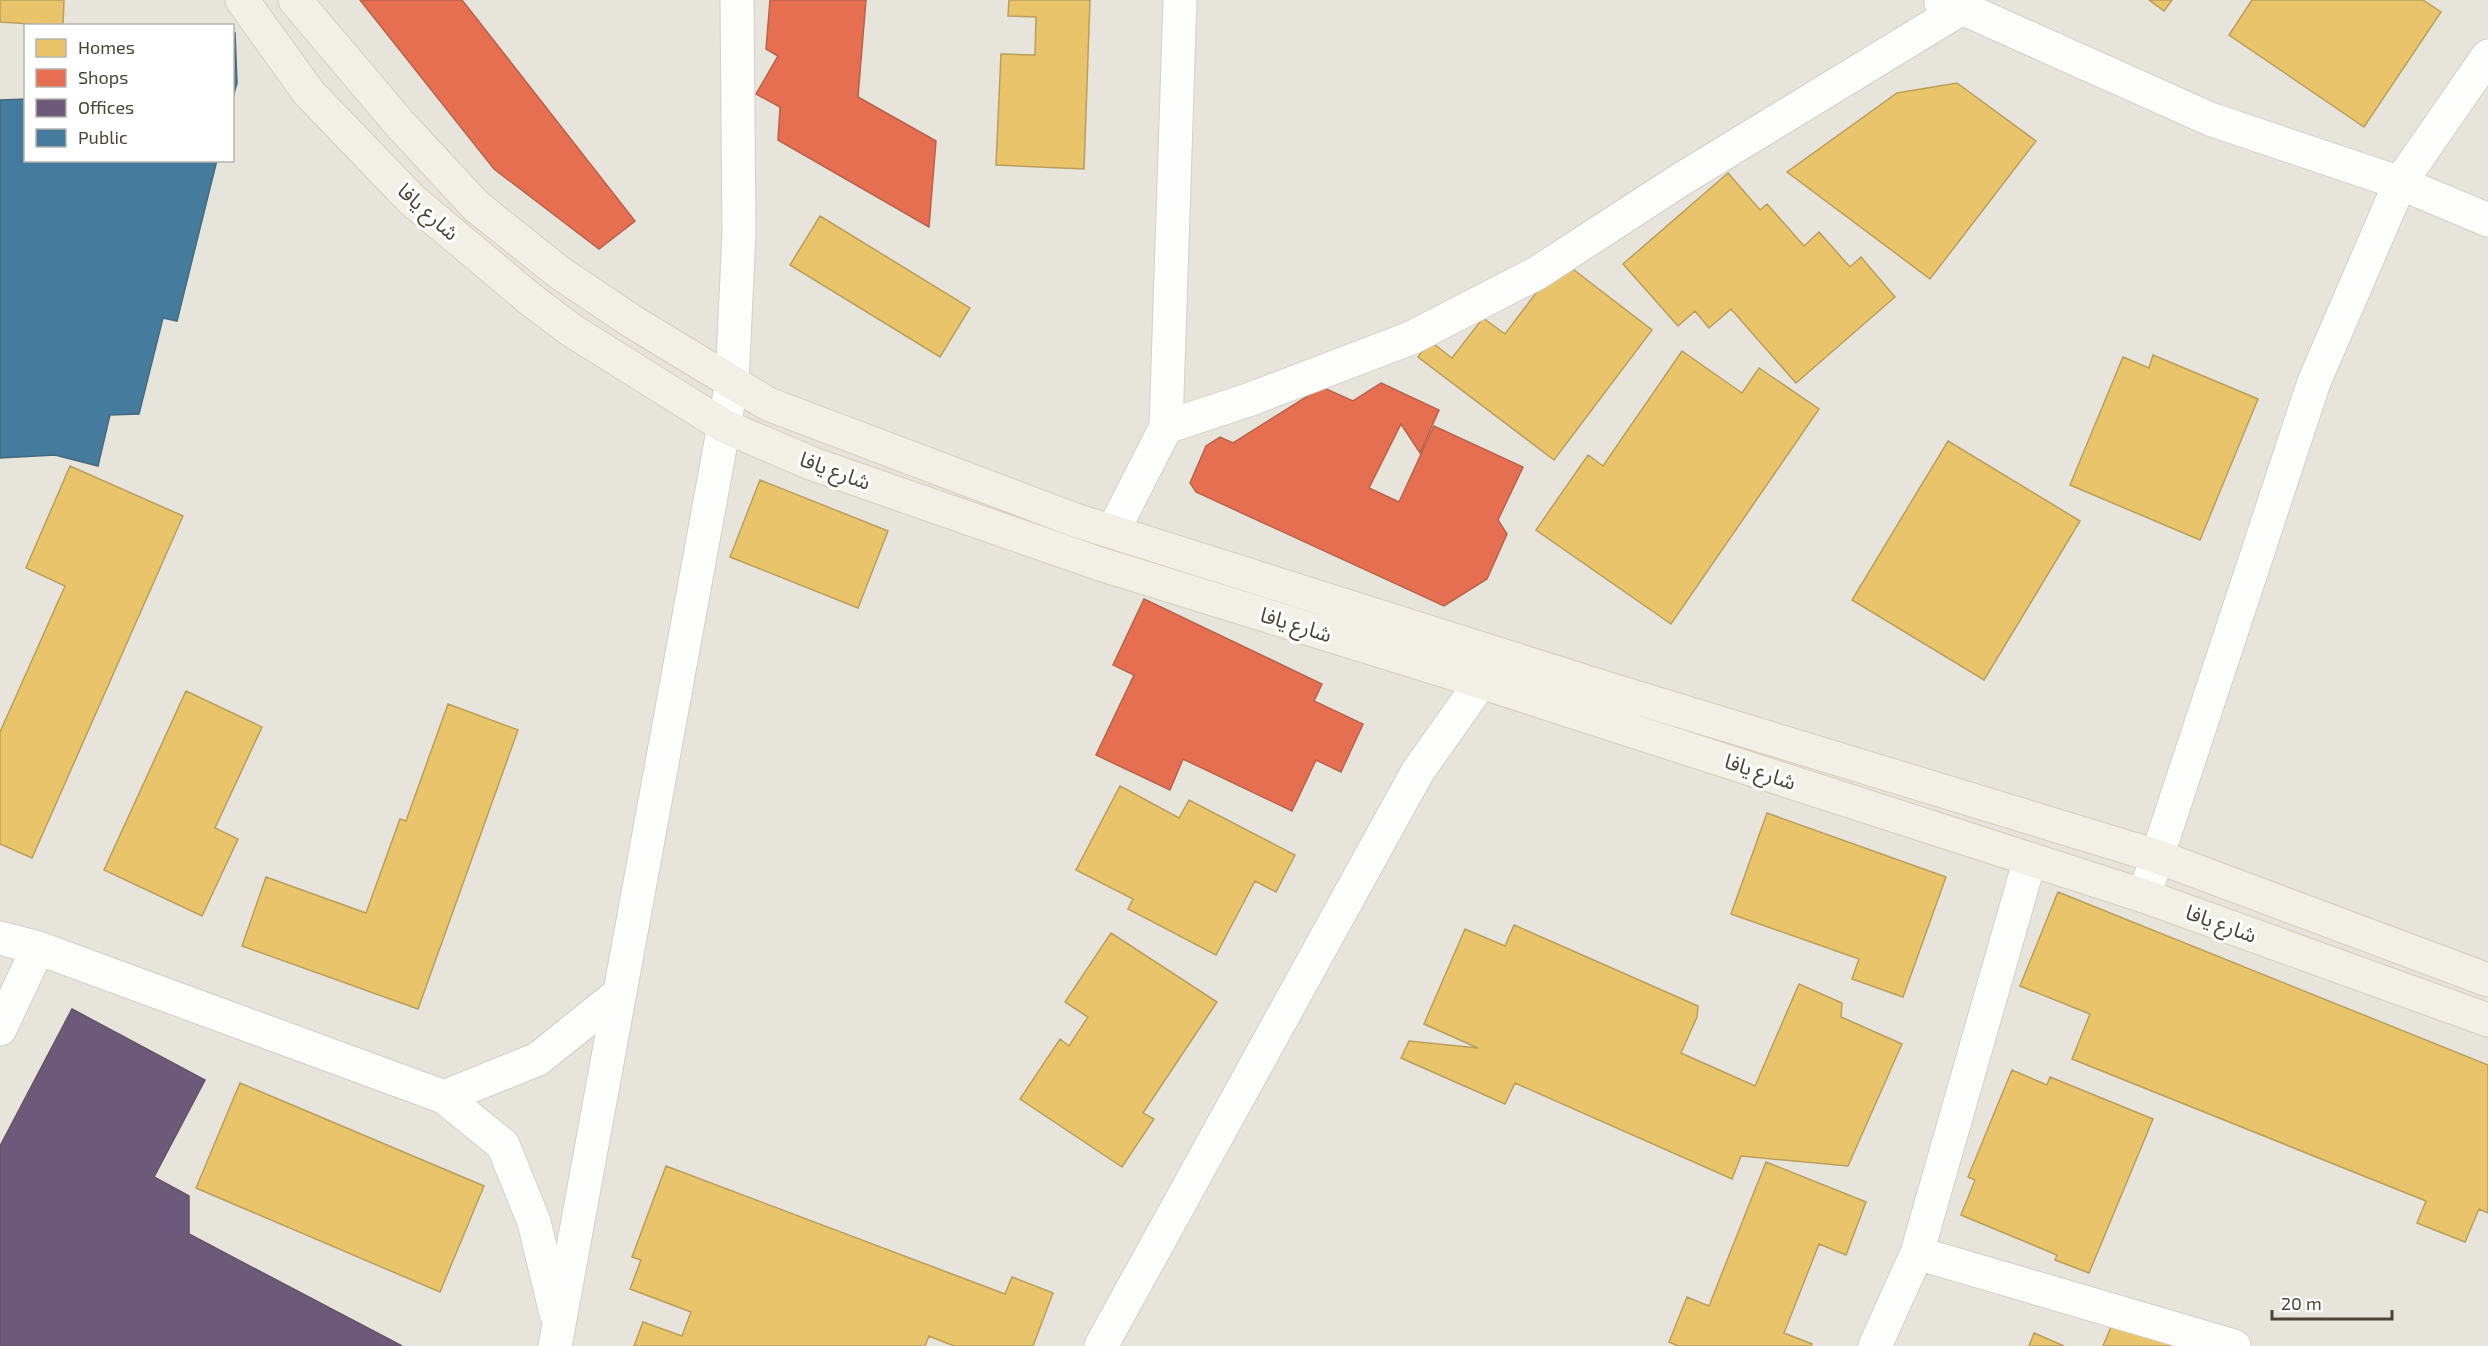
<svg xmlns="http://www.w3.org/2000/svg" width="2488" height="1346" font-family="'Exo 2','Noto Sans Arabic',sans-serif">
<rect width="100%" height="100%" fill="#f4f2ee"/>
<path fill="#e7e4dc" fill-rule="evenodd" d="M0,0H2488V1346H0ZM26,26H232V160H26Z"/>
<path fill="#e9c46a" stroke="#ba9e5b" stroke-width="1.5" d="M0,0H64L63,26L0,22Z
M1009,0H1090L1084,169L996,165L1001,54L1035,55L1036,17L1008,16Z
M2149,0H2172L2164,11Z
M2252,0H2423L2441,12L2364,127L2229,35Z
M1957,83L2036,141L1930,279L1787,172L1897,93Z
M1728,173L1760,210L1767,204L1804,246L1819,232L1850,267L1861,257L1895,297L1796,383L1731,309L1709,328L1695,311L1678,326L1623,264Z
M820,216L970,308L940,357L790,265Z
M1561,260L1652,330L1554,460L1418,357L1430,341L1452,358L1483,318L1505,334Z
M1682,351L1742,393L1759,368L1819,409L1671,624L1536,530L1588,455L1603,466Z
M2153,355L2258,399L2200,540L2070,485L2123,357L2149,368Z
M1948,441L2080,521L1984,680L1852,600Z
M70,466L183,516L32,858L0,844V732L65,586L26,568Z
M760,480L888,531L858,608L730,557Z
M186,691L262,727L215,828L238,839L202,916L104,870Z
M448,704L518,730L418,1009L242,946L266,877L366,913L400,819L406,821Z
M1120,786L1179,818L1189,800L1295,855L1276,892L1255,881L1216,955L1128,909L1133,899L1076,870Z
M1767,813L1946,877L1903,997L1852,979L1859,959L1731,914Z
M2058,892L2488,1065V1213L2479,1209L2465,1242L2417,1223L2426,1201L2072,1059L2090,1014L2020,986Z
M1514,925L1698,1006L1697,1017L1681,1053L1755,1086L1799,984L1842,1003L1841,1017L1902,1044L1848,1166L1741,1156L1732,1179L1515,1083L1505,1104L1401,1058L1409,1041L1478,1048L1424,1024L1465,929L1505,946Z
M1111,933L1217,1002L1143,1113L1154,1119L1122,1167L1020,1099L1060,1039L1069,1046L1088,1017L1065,1002Z
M2012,1070L2047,1085L2050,1077L2153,1119L2089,1273L2055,1260L2057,1255L1961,1215L1975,1180L1968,1177Z
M240,1083L484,1186L440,1292L196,1188Z
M1766,1162L1866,1202L1846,1255L1819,1244L1784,1333L1812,1344L1811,1346H1678L1669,1342L1687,1297L1709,1306Z
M666,1166L1005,1294L1012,1277L1053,1293L1033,1346H954L929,1336L925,1346H634L643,1322L682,1336L691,1312L630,1289L641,1260L632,1257Z
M2114,1320L2175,1346H2103Z
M2034,1333L2064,1346H2029Z"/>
<path fill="#e76f51" stroke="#b8624a" stroke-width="1.5" d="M360,0H462L635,221L599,249L494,169Z
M770,0H866L858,97L936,141L929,227L778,140L780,107L756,94L778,56L766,49Z
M1381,383L1439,410L1420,453L1401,424L1369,488L1399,502L1434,426L1523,467L1498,520L1507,534L1487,579L1444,606L1196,492L1190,483L1206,446L1220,437L1233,443L1322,387L1353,401Z
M1144,599L1322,684L1314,701L1363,724L1341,772L1316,760L1292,811L1183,759L1170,790L1096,755L1134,675L1113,665Z"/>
<path fill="#6d597a" stroke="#635366" stroke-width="1.5" d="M72,1009L205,1080L154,1177L189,1196V1234L402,1346H0V1146Z"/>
<path fill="#457b9d" stroke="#476a7f" stroke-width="1.5" d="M232,33H235L237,83L232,101Z
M26,99V160H217L177,321L163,318L139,414L110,415L98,466L55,455L0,458V100Z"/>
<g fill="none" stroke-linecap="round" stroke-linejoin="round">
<g stroke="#d2d0cb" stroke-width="35">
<path id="minor" d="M1941,2L1962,8L2210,119L2400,183L2488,220
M1166,427L1248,400L1411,338L1537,273L1680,180L1962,8L1968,0
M1113,531L1166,427L1180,0
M2144,896L2314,382L2400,183L2488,56
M0,938L38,948L444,1097L503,1145L534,1222L556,1313
M0,1029L38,948
M444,1097L538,1059L620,993
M1917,1253L2234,1346
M555,1346L732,382L739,233L737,0
M1101,1346L1418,771L1481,682
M1875,1346L1917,1253L2030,859"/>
</g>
<g stroke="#d6cebb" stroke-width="35">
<path id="major" d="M242,0L309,93L412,200L530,299L571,330L724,426L813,464L1100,564L1481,682L2144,896L2488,1020
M295,0L399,123L476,206L560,273L633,322L768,404L1075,520L1615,691L2156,856L2488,980"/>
</g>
<use href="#minor" stroke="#fdfdfc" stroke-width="33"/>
<use href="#major" stroke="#f2efe6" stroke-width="33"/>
</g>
<g text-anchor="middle" stroke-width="6" stroke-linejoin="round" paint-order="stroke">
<g font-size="21" fill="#4b4439" stroke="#fff">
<text transform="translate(428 212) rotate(42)" y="7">شارع يافا</text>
<text transform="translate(835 471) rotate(20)" y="7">شارع يافا</text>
<text transform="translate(1296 625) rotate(17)" y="7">شارع يافا</text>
<text transform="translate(1760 772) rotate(18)" y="7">شارع يافا</text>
<text transform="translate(2221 924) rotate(20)" y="7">شارع يافا</text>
</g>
</g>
<rect x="24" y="24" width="210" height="138" fill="#ffffff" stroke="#b7b4b0" stroke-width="1.5"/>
<rect x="36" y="39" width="30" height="18" fill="#e9c46a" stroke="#b7b4b0" stroke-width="1.5"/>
<text x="78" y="54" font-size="18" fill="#4b4439">Homes</text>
<rect x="36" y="69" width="30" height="18" fill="#e76f51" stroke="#b7b4b0" stroke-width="1.5"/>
<text x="78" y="84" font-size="18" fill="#4b4439">Shops</text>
<rect x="36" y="99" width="30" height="18" fill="#6d597a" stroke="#b7b4b0" stroke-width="1.5"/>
<text x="78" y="114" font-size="18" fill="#4b4439">Offices</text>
<rect x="36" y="129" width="30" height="18" fill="#457b9d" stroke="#b7b4b0" stroke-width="1.5"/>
<text x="78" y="144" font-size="18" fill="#4b4439">Public</text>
<path d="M2272 1310v9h120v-9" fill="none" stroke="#4b4439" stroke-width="3"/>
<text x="2281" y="1310" font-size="18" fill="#4b4439" stroke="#ffffff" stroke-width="4.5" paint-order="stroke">20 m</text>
</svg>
